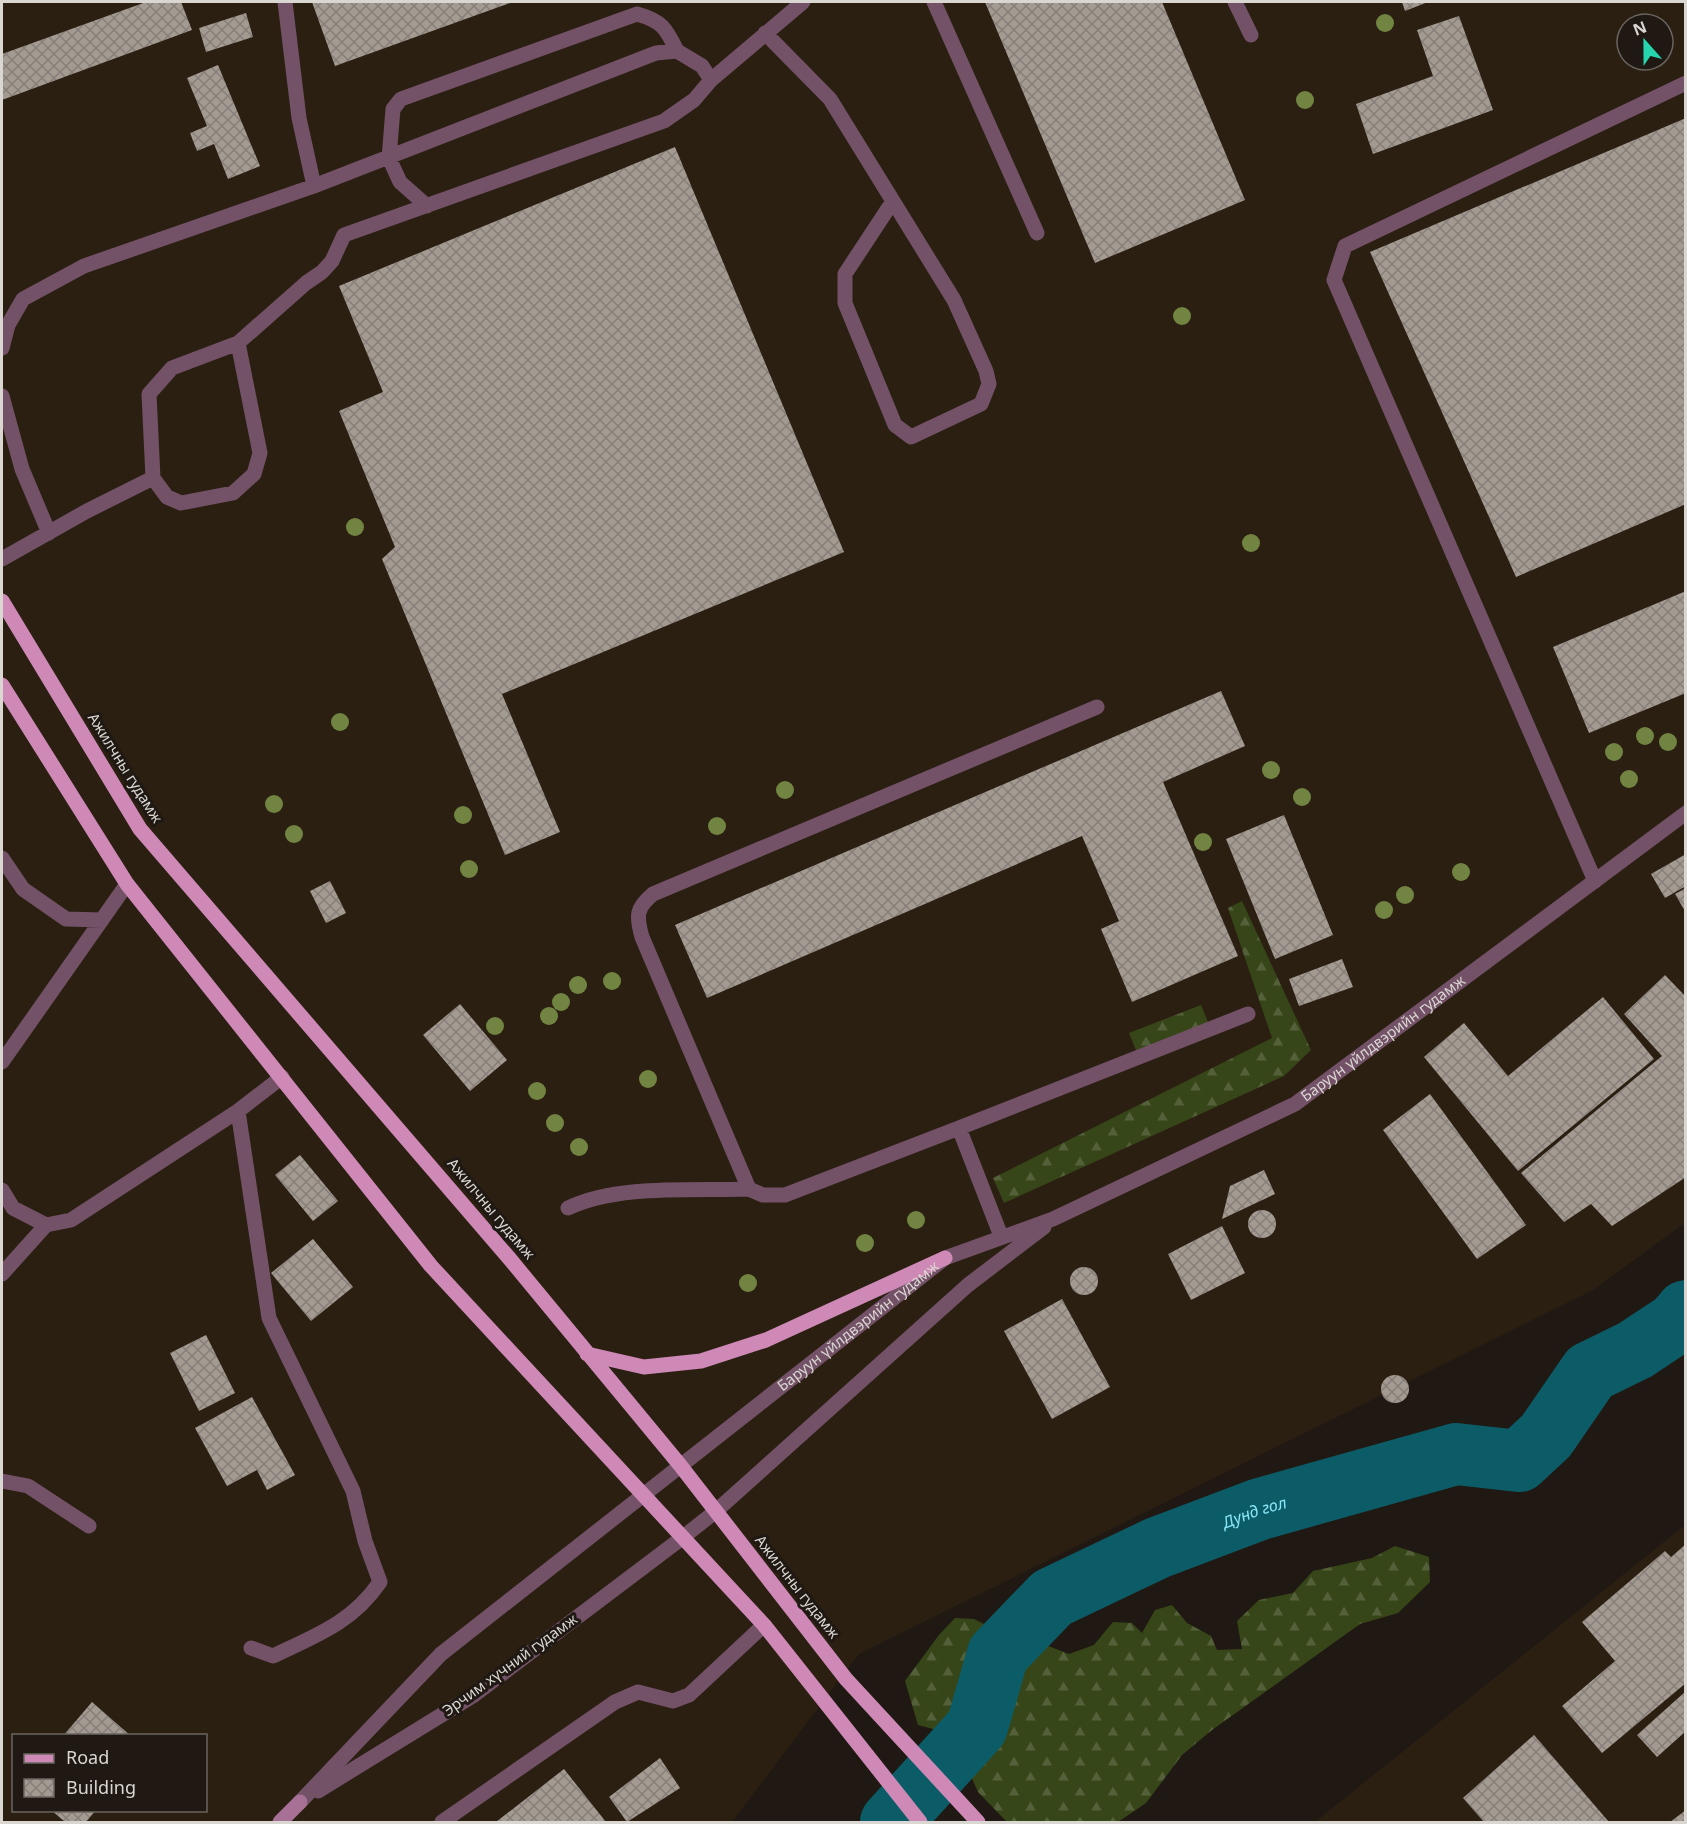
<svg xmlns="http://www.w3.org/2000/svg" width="1687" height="1824" font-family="'Noto Sans',sans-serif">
<defs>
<pattern id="forest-firs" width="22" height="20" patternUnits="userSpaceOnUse" patternTransform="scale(1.5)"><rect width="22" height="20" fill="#374618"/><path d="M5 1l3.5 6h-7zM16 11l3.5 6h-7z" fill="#536039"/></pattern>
<pattern id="building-cross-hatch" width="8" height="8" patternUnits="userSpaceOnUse" patternTransform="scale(1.5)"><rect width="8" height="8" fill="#a39a92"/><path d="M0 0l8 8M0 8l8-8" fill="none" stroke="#867f79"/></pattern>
</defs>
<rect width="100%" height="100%" fill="#201913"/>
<path fill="#2b1f12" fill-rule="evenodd" d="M2,2H1685V1223L1593,1290L859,1654L732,1822H2ZM1627,24H1663V60H1627ZM14,1736H206V1810H14Z
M1685,1525V1822H1315Z"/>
<path fill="url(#forest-firs)" d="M1242,901L1311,1050L1284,1076L1004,1203L993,1178L1272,1038L1228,908Z
M1201,1005L1210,1027L1138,1055L1129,1033Z
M1395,1546L1429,1557L1430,1582L1398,1613L1360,1624L1212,1730L1182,1755L1146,1803L1118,1822H1007L978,1792L970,1774L1004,1721C996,1689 1002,1675 1020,1647L1043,1644L1069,1654L1094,1645L1113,1622L1132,1623L1142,1633L1155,1610L1172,1605L1187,1623L1211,1636L1217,1650L1242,1649L1237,1621L1259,1600L1293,1593L1313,1571L1372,1558Z
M955,1618L974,1619L994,1629L989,1657L967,1725L941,1731L918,1725L905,1681L939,1635Z"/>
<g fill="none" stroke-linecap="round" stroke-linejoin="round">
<path stroke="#0c5c68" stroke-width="62" id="s1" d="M891,1822L977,1727L998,1654L1052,1598L1157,1548L1260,1509L1456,1454L1519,1461L1546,1436L1590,1372L1635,1350L1676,1323L1686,1311"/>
</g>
<path fill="url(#building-cross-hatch)" d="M146,2H181L192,30L2,100V54Z
M312,2H513L335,66Z
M985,2H1162L1245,200L1095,263Z
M1402,2H1428L1405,11Z
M246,13L253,37L206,52L199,28Z
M1459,16L1493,110L1373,154L1356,104L1433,76L1417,30Z
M218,65L260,166L228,179L214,144L197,151L190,133L207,126L187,78Z
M1686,118V504L1516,577L1370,252Z
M675,147L844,552L502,694L560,832L505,855L382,559L395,547L339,411L383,392L339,286Z
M1686,591V693L1589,733L1553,647Z
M1221,691L1245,746L1163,782L1238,956L1132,1002L1101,929L1119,921L1082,836L707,998L675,925Z
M1284,815L1333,935L1275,959L1226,839Z
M1686,854V886L1665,898L1651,874Z
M330,881L346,913L326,923L310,891Z
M1686,888V913L1675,894Z
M1342,959L1353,987L1299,1006L1289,979Z
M1665,975L1686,997V1177L1612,1226L1591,1204L1564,1222L1521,1173L1662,1056L1624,1014Z
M1603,997L1654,1059L1518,1171L1424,1057L1464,1023L1508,1076Z
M460,1004L507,1060L470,1091L423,1035Z
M1430,1094L1526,1225L1477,1259L1383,1130Z
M300,1155L338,1201L313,1221L275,1175Z
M1264,1170L1275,1194L1222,1219L1230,1186Z
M1248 1224a14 14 0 1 1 28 0a14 14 0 1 1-28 0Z
M1222,1226L1245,1273L1191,1300L1168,1254Z
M313,1239L353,1287L311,1321L271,1273Z
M1070 1281a14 14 0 1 1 28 0a14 14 0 1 1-28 0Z
M1062,1299L1110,1387L1052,1419L1004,1331Z
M206,1335L235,1393L199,1411L170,1353Z
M1381 1389a14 14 0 1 1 28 0a14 14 0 1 1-28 0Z
M252,1397L295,1475L267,1490L257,1470L227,1486L195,1428Z
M1686,1544V1683L1602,1753L1562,1706L1615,1661L1582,1622L1665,1551L1671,1557Z
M1686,1691V1731L1657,1757L1637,1735Z
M92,1702L131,1736H63Z
M1534,1735L1609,1822H1484L1463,1798Z
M660,1758L680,1788L627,1822L609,1797Z
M564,1769L606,1822H496Z
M51,1810H96L86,1822H65Z
M1686,1810V1822H1670Z"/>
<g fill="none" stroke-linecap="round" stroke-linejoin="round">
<path stroke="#735268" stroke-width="15" d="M285,2L299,118L314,186
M934,2L1037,233
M1235,2L1251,35
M765,33L830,99L954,300L986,371L989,384L981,404L911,437L895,425L845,303V274L893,201
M711,80L803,2
M427,206L400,182L389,158L393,109L401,99L637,14C662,21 666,28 677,51
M2,348L8,325L23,299L84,266L314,186L656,53L677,51L702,66L711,80L694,100L664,121L344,235L332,261L322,272L306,283L238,343L172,368L149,394L153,478L87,511L2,559
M2,396L22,469L49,533
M153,478L167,497L181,503L233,493L254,474L260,453L238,343
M2,858L23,889L66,919L102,920
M1595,881L1334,280L1345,246L1686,83
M2,1062L127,884
M238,1111L269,1318L353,1491L365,1541L380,1582C352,1623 315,1636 273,1656L251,1648
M959,1128L1248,1014
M2,1190L13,1208L46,1225L71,1220L238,1111L282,1077
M568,1208C618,1184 693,1191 749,1189
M1001,1236L959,1128L785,1195H763L749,1189L642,937C636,916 636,908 653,894L1097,707
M2,1274L46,1225
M2,1481L28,1486L89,1526
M442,1822L615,1702L638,1692L673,1701L689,1695L764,1625"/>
<g stroke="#735268" stroke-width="15">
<path d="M318,1791L474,1695L682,1538L716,1511L968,1285L1044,1227"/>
<path id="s2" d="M300,1802L441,1654L945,1258L1053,1219L1295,1104L1686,813"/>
</g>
<path stroke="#a67194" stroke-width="15" d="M280,1822L300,1802"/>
<path stroke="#ce89b6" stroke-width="15" d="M2,601L140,829L509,1258L680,1465L846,1679L978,1822
M2,685L127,884L431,1266L764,1625L920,1822
M587,1354L644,1367L701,1361L766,1340L945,1258"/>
</g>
<g fill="#718442">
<circle cx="1385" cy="23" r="9"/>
<circle cx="1305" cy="100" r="9"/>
<circle cx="1182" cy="316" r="9"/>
<circle cx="355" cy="527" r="9"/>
<circle cx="1251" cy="543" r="9"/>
<circle cx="340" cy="722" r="9"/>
<circle cx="1645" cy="736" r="9"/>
<circle cx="1668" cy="742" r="9"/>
<circle cx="1614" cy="752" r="9"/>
<circle cx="1271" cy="770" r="9"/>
<circle cx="1629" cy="779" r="9"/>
<circle cx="785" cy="790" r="9"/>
<circle cx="1302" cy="797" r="9"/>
<circle cx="274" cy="804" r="9"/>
<circle cx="463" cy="815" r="9"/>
<circle cx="717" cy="826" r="9"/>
<circle cx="294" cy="834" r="9"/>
<circle cx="1203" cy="842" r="9"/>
<circle cx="469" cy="869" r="9"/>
<circle cx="1461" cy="872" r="9"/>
<circle cx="1405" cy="895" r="9"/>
<circle cx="1384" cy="910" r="9"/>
<circle cx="612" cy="981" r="9"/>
<circle cx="578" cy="985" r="9"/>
<circle cx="561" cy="1002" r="9"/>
<circle cx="549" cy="1016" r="9"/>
<circle cx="495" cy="1026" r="9"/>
<circle cx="648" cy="1079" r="9"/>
<circle cx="537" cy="1091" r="9"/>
<circle cx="555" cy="1123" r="9"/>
<circle cx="579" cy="1147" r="9"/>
<circle cx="916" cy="1220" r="9"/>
<circle cx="865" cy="1243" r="9"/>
<circle cx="748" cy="1283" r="9"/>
</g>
<g text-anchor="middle" stroke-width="6" stroke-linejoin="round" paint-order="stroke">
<g font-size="15" fill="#dad6d1" stroke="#201913">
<text transform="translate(125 768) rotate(58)" y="5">Ажилчны гудамж</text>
<text dy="5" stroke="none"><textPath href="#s2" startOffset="1338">Баруун үйлдвэрийн гудамж</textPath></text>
<text transform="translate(491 1209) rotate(50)" y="5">Ажилчны гудамж</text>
<text dy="5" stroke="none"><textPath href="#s2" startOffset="735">Баруун үйлдвэрийн гудамж</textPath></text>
<text transform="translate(797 1587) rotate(52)" y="5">Ажилчны гудамж</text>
<text transform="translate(510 1665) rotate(-36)" y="5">Эрчим хүчний гудамж</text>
</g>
<g font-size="16" font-style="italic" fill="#8be6f8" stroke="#201913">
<text dy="6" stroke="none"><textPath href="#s1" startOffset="502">Дунд гол</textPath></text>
</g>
</g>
<rect width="1687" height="1824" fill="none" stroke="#dad6d1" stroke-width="6"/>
<rect x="12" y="1734" width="195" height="78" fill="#201913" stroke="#6a655f" stroke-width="1.5"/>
<rect x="24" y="1754" width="30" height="9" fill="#ce89b6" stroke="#6a655f" stroke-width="1.5"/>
<text x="66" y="1764" font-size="18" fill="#dad6d1">Road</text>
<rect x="24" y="1779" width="30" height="18" fill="url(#building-cross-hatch)" stroke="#6a655f" stroke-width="1.5"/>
<text x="66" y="1794" font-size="18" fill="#dad6d1">Building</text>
<g transform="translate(1645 42) rotate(339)"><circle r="28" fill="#201913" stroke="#6a655f" stroke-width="1.5"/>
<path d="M0-4.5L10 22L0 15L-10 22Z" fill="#26d5ae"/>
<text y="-9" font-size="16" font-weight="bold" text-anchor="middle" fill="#dad6d1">N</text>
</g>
</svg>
